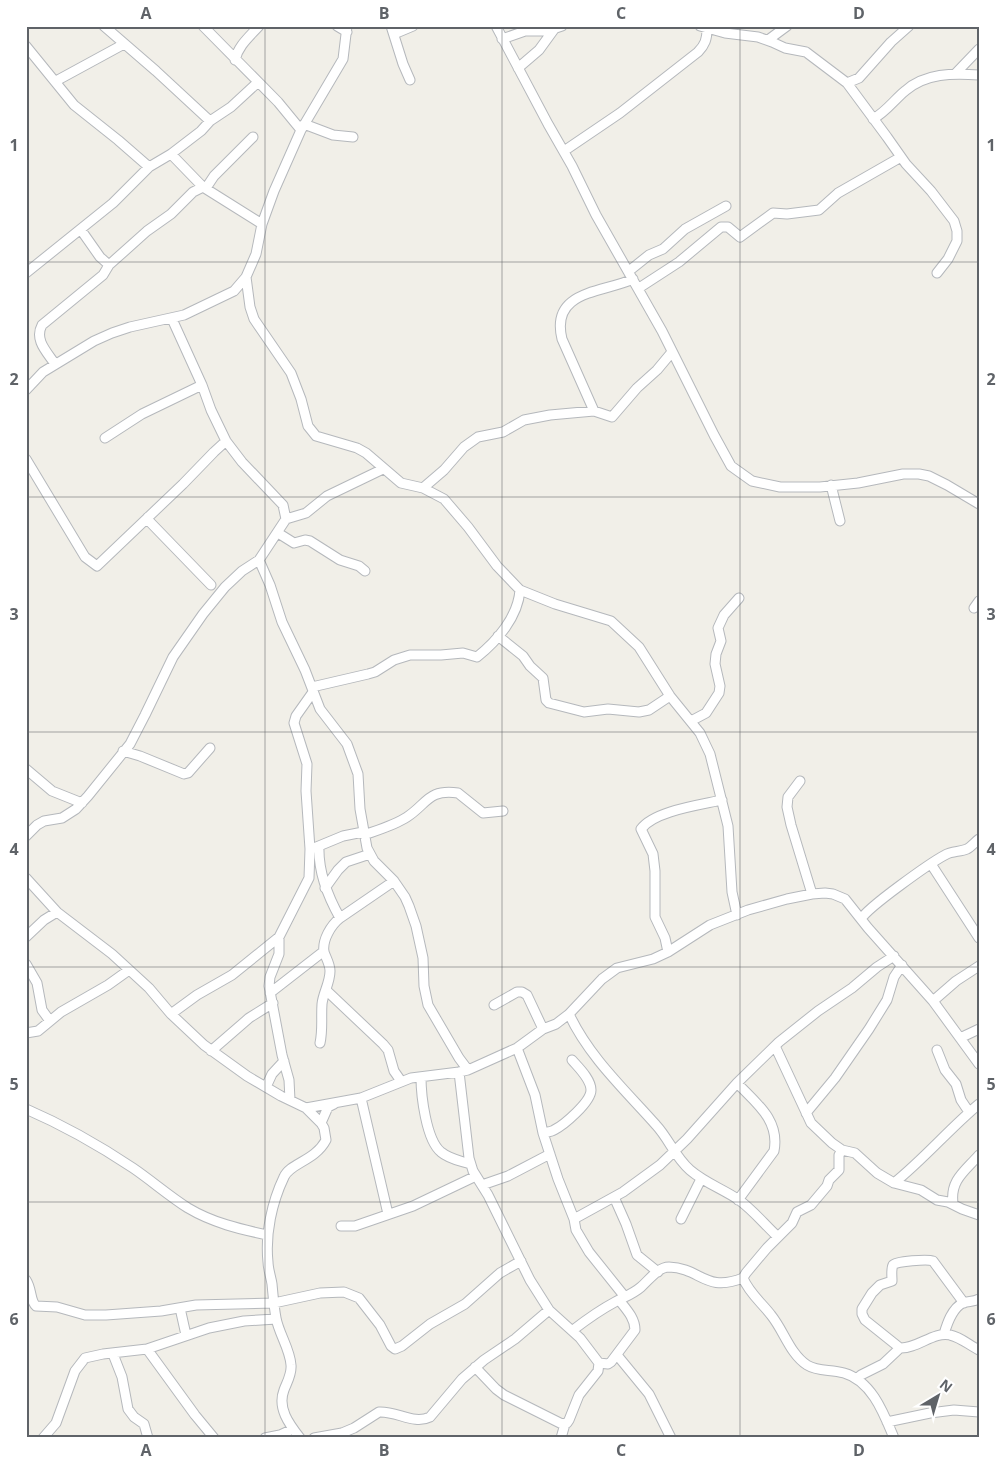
<svg xmlns="http://www.w3.org/2000/svg" width="1005" height="1464" font-family="'Open Sans',sans-serif">
<rect width="100%" height="100%" fill="#f1efe8"/>
<g fill="none" stroke-linecap="round" stroke-linejoin="round">
<g stroke="#b5b8bc" stroke-width="11">
<path id="minor" d="M104,26L156,71L210,121
M203,26L278,102L301,130
M337,26L347,32
M391,26L403,64L410,80
M496,26L548,124L572,166L596,215L662,331L714,435L731,466L752,481L780,487H820L858,483L903,474H919L929,476L947,485L979,504
M700,26L725,33L758,37L772,42L785,48L806,52L847,83L887,137L906,164L931,191L954,221L957,231V241L948,259L937,273
M394,34L413,26
M502,39L525,31H547L562,26
M768,40L787,26
M26,46L74,105L118,140L149,167
M235,60C238,46 249,37 259,26
M518,68L539,50L555,28
M955,74L979,49
M56,81L124,44
M847,83L859,78L891,42L909,26
M873,119C886,112 894,100 905,91C925,73 953,73 979,75
M304,124L333,135L353,137
M564,151L620,113L698,52C705,45 707,39 707,29
M171,154L203,187
M206,188L214,176L253,137
M81,230L100,257L109,265L147,231L171,214L193,192L203,187L262,224
M629,271L649,255L663,249L685,229L726,206
M26,273L113,203L149,167L171,154L201,131L210,121L231,107L257,83
M246,277L250,307L254,319L291,373L301,399L308,426L316,436L357,448L366,453L401,483L423,488L444,499L468,527L497,566L520,590L555,604L611,621L639,647L670,696L700,733L710,754L728,826L732,892L737,915
M639,288L679,262L721,227H728L740,237L773,213L787,214L819,210L838,193L901,157
M172,319L202,385L211,410L226,441L242,462L283,505L286,519
M55,364C47,352 34,340 42,325L103,275L109,265
M26,390L43,372L94,341L112,333L130,327L184,315L234,291L246,277L256,254L262,224L274,191L301,130L343,59L347,26
M594,411L562,339C550,290 603,293 633,279
M105,438L142,414L202,385
M26,459L85,557L97,566L183,484L214,452L226,441
M383,469L327,496L306,513L286,519L259,560L270,585L282,622L305,670L320,709L347,744L358,774L360,809L367,848L374,861L394,881L405,897L409,906L416,926L423,958L424,986L428,1005L459,1058L468,1070
M831,485L840,521
M423,488L444,470L464,447L478,437L503,432L524,420L550,415L594,411L612,417L637,388L657,370L672,352
M148,517V520L211,585
M278,533L294,543L305,540L310,541L340,560L359,566L365,571
M974,608L979,601
M498,636L523,656L530,666L543,678L546,700L549,703L584,712L608,709L639,712L649,710L670,696
M312,687L368,674L375,672L394,660L410,655H441L463,653L477,657C497,641 518,617 520,590
M691,721L706,713L719,693L720,686L715,664L716,654L721,641L718,628L724,615L739,598
M123,751L140,756L184,774L188,773L210,748
M26,769L52,791L82,803
M800,781L788,797L787,807L791,825L812,894
M364,835C378,830 395,825 407,817C428,803 428,789 458,793L483,813L503,811
M26,836L37,825L44,821L62,818L76,809L88,796L130,744L145,715L173,657L203,614L225,587L242,571L259,560
M319,846C318,872 327,895 340,918
M314,848L343,836L363,832
M931,864L979,938
M26,878L57,912L112,954L149,988L171,1014L204,1045L247,1076L281,1096L306,1108L321,1123L324,1128L326,1140C315,1161 290,1163 284,1177C272,1202 265,1234 268,1262C268,1269 271,1277 272,1284C273,1295 274,1307 276,1318C279,1334 290,1349 291,1365C292,1374 287,1382 284,1390C277,1408 289,1424 300,1438
M325,888L338,870L346,862L370,854
M861,919C868,907 930,863 945,855C952,851 960,852 967,849C971,847 975,842 979,839
M26,937L44,920L57,912
M279,937V954L270,977L269,986L282,1055L289,1080L290,1100
M668,952L665,938L655,917V871L653,854L641,829C654,811 700,805 722,800
M26,964L37,983L42,1010L50,1021
M327,991L383,1044L388,1050L394,1071L401,1081
M270,993L324,951
M933,1001L956,981L979,966
M494,1005L517,992H522L527,995L543,1029
M171,1014L197,995L232,975L279,937L309,878L310,849L306,791L307,764L294,723L296,716L313,692
M569,1014C589,1057 625,1090 656,1125C669,1139 675,1157 690,1170C705,1183 723,1189 739,1200C753,1210 765,1225 778,1237
M26,1033L38,1031L61,1012L108,985L129,970
M960,1038L979,1029
M320,1043C323,1030 321,1017 322,1004C323,993 330,983 330,971C330,964 326,958 324,952C322,940 331,925 340,918L394,881
M775,1046L811,1123L832,1143L842,1150L855,1153L877,1173L894,1183L921,1190L937,1200L948,1202L962,1209L979,1215
M517,1048L535,1095L543,1133L558,1179L574,1219L576,1230L589,1252L625,1297
M937,1050L945,1070L956,1084L961,1100L969,1112
M211,1051L249,1018L273,1003
M459,1072L469,1158L473,1171L488,1195L530,1280L549,1310L580,1338L599,1363L598,1371L579,1395L569,1420L567,1423L562,1424L504,1395L496,1389L475,1367
M421,1077C421,1095 426,1140 441,1152C449,1159 461,1161 470,1164
M737,1083C756,1103 780,1120 774,1151L738,1200
M266,1087L272,1074L284,1061
M361,1098L388,1214
M306,1108L361,1098L411,1078L459,1072L468,1070L517,1048L543,1029L556,1024L569,1014L602,979L617,968L653,959L668,952L710,925L748,910L787,899L812,894L825,893L833,894L845,899L868,928L933,1001L979,1064
M26,1109C63,1125 100,1146 133,1168C152,1181 169,1196 188,1208C213,1223 240,1229 267,1235
M806,1113L835,1078L869,1029L887,1000L894,977L902,965
M321,1123L328,1107L334,1104
M543,1133C547,1132 551,1132 554,1130C564,1125 591,1102 591,1090C591,1079 578,1067 572,1060
M842,1150L839,1155V1170L829,1180L827,1186L811,1205L797,1212L792,1223L767,1248L746,1273L743,1278C749,1293 762,1303 771,1315C784,1331 790,1354 807,1365C818,1372 831,1369 844,1373C872,1381 884,1414 894,1438
M894,1183C924,1159 949,1129 979,1104
M482,1185L508,1176L550,1154
M614,1197L626,1224L637,1255L658,1272
M953,1203C950,1180 965,1171 979,1155
M574,1219L623,1192L660,1165L687,1139L737,1083L779,1042L818,1011L852,988L877,967L894,956
M681,1219L701,1179
M341,1226H355L413,1206L476,1176
M26,1280C32,1289 30,1301 36,1306L57,1307L85,1315H106L161,1311L196,1305L274,1303L320,1293L344,1292L359,1298L380,1325L391,1346L395,1349L402,1346L430,1324L465,1304L500,1273L521,1261
M964,1303L933,1261C928,1259 896,1261 893,1265C891,1269 892,1276 892,1281L880,1285L872,1293L862,1309V1314L865,1320L900,1348C917,1349 934,1331 950,1335C960,1337 969,1345 979,1350
M180,1308L186,1335
M573,1330C586,1320 600,1310 615,1302C624,1297 633,1294 641,1287C649,1280 658,1267 669,1267C701,1268 705,1293 743,1278
M944,1334C947,1324 952,1308 963,1303C969,1301 973,1302 979,1299
M147,1349L195,1415L214,1438
M113,1354L122,1377L128,1409L134,1417L144,1424L148,1438
M617,1355L649,1394L671,1438
M599,1363L608,1364L611,1362L635,1330C635,1318 626,1309 619,1300
M857,1379L861,1375L883,1364L900,1348
M887,1422L930,1413L954,1410L979,1412
M43,1438L56,1423L75,1371L85,1358L103,1354L147,1349L209,1328L244,1321L276,1319
M265,1438L280,1435L293,1429
M314,1438L342,1433L354,1428L379,1412C397,1411 414,1425 430,1417L462,1379L484,1360L515,1339L549,1310
M561,1438L565,1424"/>
</g>
<use href="#minor" stroke="#fff" stroke-width="9"/>
</g>
<path fill="none" stroke="#5f6368" stroke-width="1" stroke-opacity="0.55" d="M265,26V1438M502,26V1438M740,26V1438M26,262H979M26,497H979M26,732H979M26,967H979M26,1202H979"/>
<rect width="1005" height="1464" fill="none" stroke="#ffffff" stroke-width="55"/>
<g transform="translate(938 1396) rotate(38)" stroke="#ffffff" stroke-width="4" paint-order="stroke">
<path d="M0-4L9 19L0 12L-9 19Z" fill="#5f6368"/>
<text y="-8" font-size="14" font-weight="bold" text-anchor="middle" fill="#5f6368">N</text>
</g>
<rect x="28" y="28" width="950" height="1408" fill="none" stroke="#5f6368" stroke-width="2"/>
<g font-size="16" text-anchor="middle" font-weight="bold" fill="#5f6368">
<text x="146" y="19">A</text>
<text x="384" y="19">B</text>
<text x="621" y="19">C</text>
<text x="859" y="19">D</text>
<text x="14" y="151">1</text>
<text x="991" y="151">1</text>
<text x="14" y="385">2</text>
<text x="991" y="385">2</text>
<text x="14" y="620">3</text>
<text x="991" y="620">3</text>
<text x="14" y="855">4</text>
<text x="991" y="855">4</text>
<text x="14" y="1090">5</text>
<text x="991" y="1090">5</text>
<text x="14" y="1325">6</text>
<text x="991" y="1325">6</text>
<text x="146" y="1456">A</text>
<text x="384" y="1456">B</text>
<text x="621" y="1456">C</text>
<text x="859" y="1456">D</text>
</g>
</svg>
